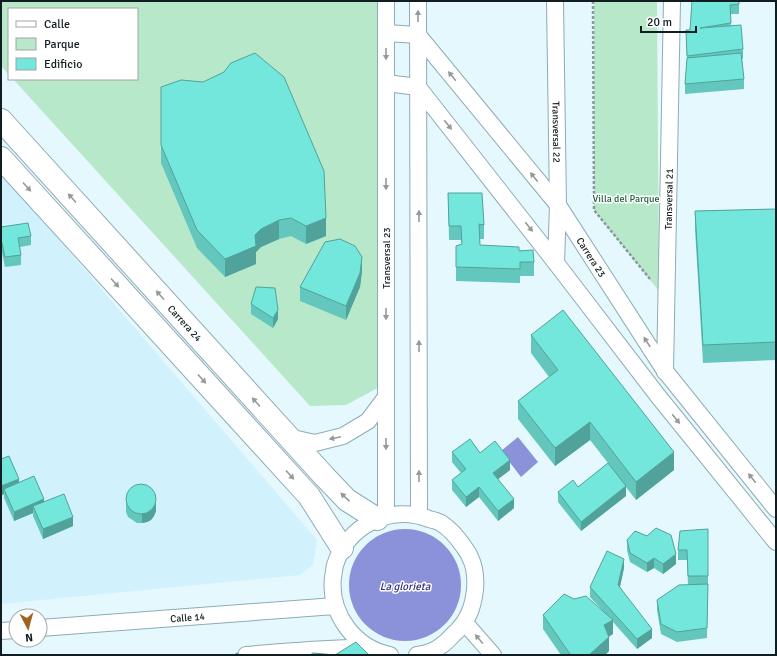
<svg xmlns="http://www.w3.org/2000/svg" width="777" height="656" font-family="Signika,sans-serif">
<rect width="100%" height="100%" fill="#e5f8fe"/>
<path fill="#d1f2fc" d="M1,172L317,540L313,565L300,575L1,604Z"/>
<path fill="#b8e8ca" d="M1,1H384L385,384L346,405L310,406L13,79H137V9H9V75L1,66Z
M594,1H657L659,291L594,210Z"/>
<path fill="#8b92da" d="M518,437L538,462L521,477L501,451Z
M349 585a56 56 0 1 1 112 0a56 56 0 1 1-112 0Z"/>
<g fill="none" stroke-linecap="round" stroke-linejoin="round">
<g stroke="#8dacb5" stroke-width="18">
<g id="street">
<path d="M418,1L419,515"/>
<path id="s1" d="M555,1L558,205L556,263"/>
<path id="s2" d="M386,33L418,35L558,205L665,371L776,509"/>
<path d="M386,83L418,87L556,263L658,396L776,542"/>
<path id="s3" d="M665,372L672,1"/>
<path d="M288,437L315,443L343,436L368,421L386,397"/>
<path d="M386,516V1"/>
<path d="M465,623L493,655"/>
<path id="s4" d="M40,628L335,606"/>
<path d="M1,631L16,630"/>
<path d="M246,655C286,652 327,647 368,648"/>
<path d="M390,655C354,648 329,613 333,577C334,573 334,569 335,565C348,525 390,504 429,519C433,520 437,521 441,523C450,529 458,538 464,547C466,550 469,554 470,557C475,567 476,579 475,590C473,606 469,619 457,631C452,635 448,641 442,645C435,651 425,654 417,655"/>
</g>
</g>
<g stroke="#8dacb5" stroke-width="24">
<g id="secondary">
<path id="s5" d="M1,120L325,477L347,500L377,519"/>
<path d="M1,158L309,496L342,548"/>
</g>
</g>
<path stroke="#89999d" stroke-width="2.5" stroke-dasharray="3 2" stroke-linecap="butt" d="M593,1L594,210L650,279"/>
<use href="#street" stroke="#fff" stroke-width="16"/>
<use href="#secondary" stroke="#fff" stroke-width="22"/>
</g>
<path fill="#64c7bd" d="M739,1V14H730L731,26L743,49V59H742L744,79V89L685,94V84L687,60L686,30H690L692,9Z
M161,87L326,236L306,244L291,236L279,239L261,247L256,252V264L225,277L197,248L161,163Z
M448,193L484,225V239H479L480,245L519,251L534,262V276H520V283L456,281V267L462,245L461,240H449Z
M776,209V360L703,363L695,229V211Z
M1,227L31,236V245L20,247L21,255V265L5,267L2,253H1Z
M362,271L360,287L346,320L300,301V287Z
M251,304L278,319L273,328L251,314Z
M531,335L674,470L636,500L626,487V496L581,531L558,502V492L578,487L608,463L590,440L555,466L518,419V401L549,377L531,353Z
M452,452L480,453L510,470L498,479L514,508L498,521L479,497L466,507L452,490V480L461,473L452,462Z
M1,459L19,482L44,502L73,526L43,539L33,516V513L14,521L4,498V494L1,496Z
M156,496V511L154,516L151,520L147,522L142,523H137L128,517L126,512V497Z
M708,529V586L707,638L677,642L661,634L657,610V600L688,585L687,560H678V550Z
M627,540L676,564L663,574L654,568L647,572L630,562L627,550Z
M624,568L620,587L652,638L637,649L613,622V634L609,636V651L605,655H561L543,629V615L574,599L603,611L590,597V587Z"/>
<path fill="#51a29a" d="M326,218V236L306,244V226Z
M279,220V239L261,247L256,252V264L225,277V259L255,235L261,229Z
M362,257V271L360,287L346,320V306Z
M278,310V319L273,328V318Z
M590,422V440L555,466V448Z
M674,452V470L636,500V482Z
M510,460V470L493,483V473Z
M19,479V488L4,489V494L1,496V486Z
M626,486V496L581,531V522Z
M479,487V497L466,507V497Z
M44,499V509L33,506V513L14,521V512Z
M514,499V508L498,521V511Z
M156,501V511L154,516L151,520L147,522L142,523V514Z
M73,517V526L43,539V529Z
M676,554V564L663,574V564Z
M654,558V568L647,572V563Z
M624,559V568L618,595V585Z
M613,620V634L604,640V625Z
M652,629V638L637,649V639Z
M609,637V651L605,655H589Z"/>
<path fill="#74e7dc" stroke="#51a29a" d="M692,1H739V4L730,5L731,23L700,28L741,25L743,49L687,56L686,30H690Z
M255,53L284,77L324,171L326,218L306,226L291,218L279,220L261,229L255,235L256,246L225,259L197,230L161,145V87L181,80L203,82L224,72L231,63Z
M741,53L744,79L685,84L687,58Z
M448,193H482L484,225L479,224L480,245L519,247V251L533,250L534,262H520V269L456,267V246L462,244L461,226H449Z
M776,209V342L703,345L695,211Z
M28,223L31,236L18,238L21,255L5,257L2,243L1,244V227Z
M340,239L355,246L362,257L360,273L346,306L300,287L325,242Z
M256,287L275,288L278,310L273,318L251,304Z
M563,310L674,452L636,482L590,422L555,448L518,401L558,370L531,335Z
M470,439L480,453L495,441L510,460L493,473L514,499L498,511L479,487L466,497L452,480L466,469L452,452Z
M9,456L19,479L1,486V459Z
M608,463L626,486L581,522L558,492L573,480L578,487Z
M34,476L44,499L14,512L4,489Z
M126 499a15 15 0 1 1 30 0a15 15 0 1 1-30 0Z
M64,494L73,517L43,529L33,506Z
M656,528L671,535L676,554L663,564L654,558L647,563L630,553L627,540L635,531L647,536Z
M708,529V576H688L687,550H678L680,531Z
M607,551L624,559L618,585L652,629L637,639L590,587Z
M708,584L707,628L677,632L661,624L657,600L679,585Z
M564,594L574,599L586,596L613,620L604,625L609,637L589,655H571L570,654L543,615Z
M356,642L369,655H310L313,653L335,655Z
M237,653L240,655H234Z"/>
<defs><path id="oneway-solid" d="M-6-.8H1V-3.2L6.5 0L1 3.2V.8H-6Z"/></defs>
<g fill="#94999b">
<use href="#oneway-solid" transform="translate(418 16) rotate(-90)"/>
<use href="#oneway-solid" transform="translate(386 54) rotate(90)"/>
<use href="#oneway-solid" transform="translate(452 76) rotate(-129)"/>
<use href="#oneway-solid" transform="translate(448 125) rotate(52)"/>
<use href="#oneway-solid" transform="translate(534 177) rotate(-129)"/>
<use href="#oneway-solid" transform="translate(386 184) rotate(90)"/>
<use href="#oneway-solid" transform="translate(27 187) rotate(48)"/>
<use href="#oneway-solid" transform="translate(72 198) rotate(-132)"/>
<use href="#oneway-solid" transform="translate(419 216) rotate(-90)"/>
<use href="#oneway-solid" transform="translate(529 227) rotate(52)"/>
<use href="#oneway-solid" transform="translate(115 283) rotate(48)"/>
<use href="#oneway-solid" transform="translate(160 295) rotate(-132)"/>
<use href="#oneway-solid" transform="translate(386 314) rotate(90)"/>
<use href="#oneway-solid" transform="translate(647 342) rotate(-123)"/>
<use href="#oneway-solid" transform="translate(419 346) rotate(-90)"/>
<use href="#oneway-solid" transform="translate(202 379) rotate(48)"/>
<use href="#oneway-solid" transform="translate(256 402) rotate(-132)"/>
<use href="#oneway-solid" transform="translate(676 419) rotate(51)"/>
<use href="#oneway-solid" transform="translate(335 438) rotate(168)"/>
<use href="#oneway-solid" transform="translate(386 444) rotate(90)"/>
<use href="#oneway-solid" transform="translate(290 475) rotate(48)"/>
<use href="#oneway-solid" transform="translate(419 476) rotate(-90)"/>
<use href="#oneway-solid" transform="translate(752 478) rotate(-129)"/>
<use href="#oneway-solid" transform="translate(345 497) rotate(-137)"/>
<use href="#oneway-solid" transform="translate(479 639) rotate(-131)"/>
</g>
<g text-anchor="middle" stroke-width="3" stroke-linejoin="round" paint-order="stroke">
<g font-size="10" fill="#111d20" stroke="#fff">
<text dy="4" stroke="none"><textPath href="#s1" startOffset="131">Transversal 22</textPath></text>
<text dy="4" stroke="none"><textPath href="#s3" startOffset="173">Transversal 21</textPath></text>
<text dy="4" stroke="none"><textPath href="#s2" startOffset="314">Carrera 23</textPath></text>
<text transform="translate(386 258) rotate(-90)" y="4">Transversal 23</text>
<text dy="4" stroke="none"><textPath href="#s5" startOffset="274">Carrera 24</textPath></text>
<text dy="4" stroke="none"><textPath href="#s4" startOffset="148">Calle 14</textPath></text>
</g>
<g font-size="10" fill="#205c3c" stroke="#fff">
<text x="626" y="202">Villa del Parque</text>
</g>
<g font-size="11" font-style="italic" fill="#322e82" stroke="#fff">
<text x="405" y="590">La glorieta</text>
</g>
</g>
<rect width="777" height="656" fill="none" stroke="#111d20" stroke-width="4"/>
<rect x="8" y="8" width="130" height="72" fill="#ffffff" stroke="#a0a5a6"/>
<rect x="16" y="21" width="20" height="6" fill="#ffffff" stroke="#a0a5a6"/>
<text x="44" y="28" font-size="12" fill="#111d20">Calle</text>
<rect x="16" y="38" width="20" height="12" fill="#b8e8ca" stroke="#a0a5a6"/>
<text x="44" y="48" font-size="12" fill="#111d20">Parque</text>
<rect x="16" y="58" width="20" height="12" fill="#74e7dc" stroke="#a0a5a6"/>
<text x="44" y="68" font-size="12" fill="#111d20">Edificio</text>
<g transform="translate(28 628) rotate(174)"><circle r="19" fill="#ffffff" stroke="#a0a5a6"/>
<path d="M0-3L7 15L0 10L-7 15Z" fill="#9c6420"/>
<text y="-6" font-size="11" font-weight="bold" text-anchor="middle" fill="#111d20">N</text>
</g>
<path d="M641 26v6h55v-6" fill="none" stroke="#111d20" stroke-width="2"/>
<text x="647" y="26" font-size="12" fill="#111d20" stroke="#ffffff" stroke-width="3" paint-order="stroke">20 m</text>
</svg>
